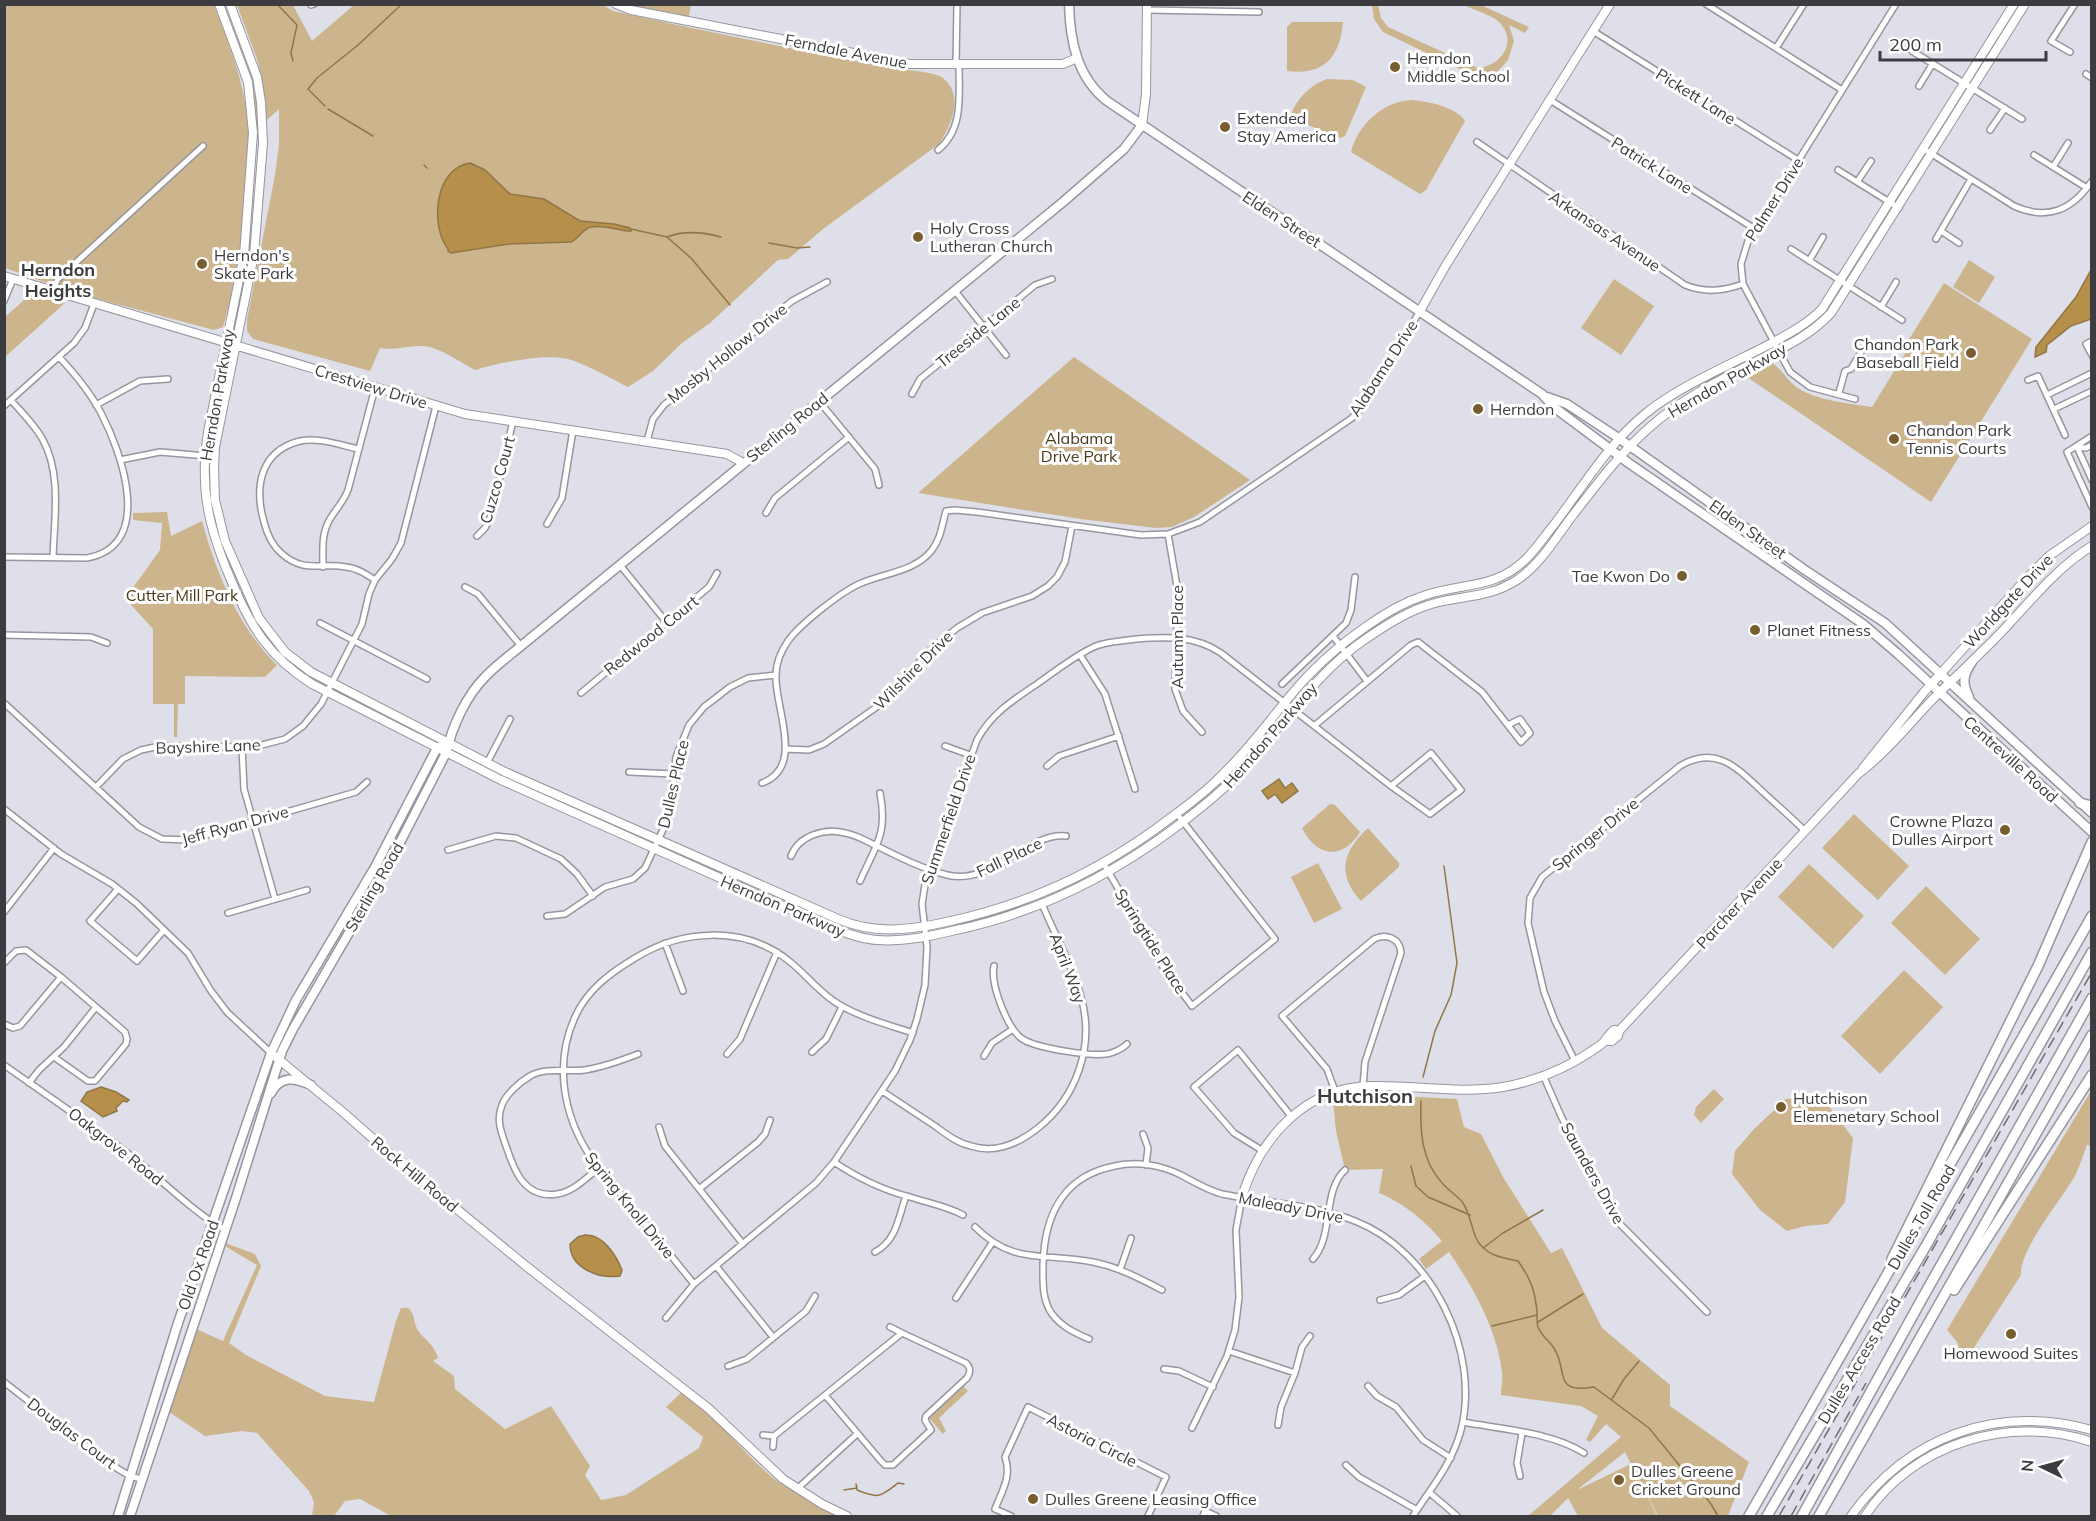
<svg xmlns="http://www.w3.org/2000/svg" width="2096" height="1521" font-family="Mulish,sans-serif">
<rect width="100%" height="100%" fill="#dedfe9"/>
<path fill="#ccb48c" fill-rule="evenodd" d="M601,4L613,11C703,31 794,49 886,67C898,70 935,71 943,78C965,96 951,126 939,144L823,229L788,259L778,260L710,323L682,343L653,371L628,387C612,379 584,363 568,359C545,353 498,363 475,370C460,362 439,347 423,346C408,345 395,351 380,348L370,371L253,339L247,331V320L275,175L279,144V109L248,137L242,236L230,301L223,327L214,330L72,292L5,268L4,5H214C226,37 239,68 245,102L263,86L257,59L237,5H293L312,41L354,5Z
M620,5H691L688,21Z
M1372,5H1378L1381,18L1388,27L1478,68C1502,66 1519,40 1498,21C1489,14 1474,10 1464,5H1481L1529,27L1525,33L1509,25L1514,41L1508,60L1498,71L1480,75L1466,72L1383,32L1374,19Z
M1292,22H1343C1340,57 1324,76 1287,71V27Z
M1327,79L1353,80L1366,87L1345,136L1341,138L1290,118C1295,100 1310,85 1327,79Z
M1412,100C1429,102 1455,106 1465,121L1426,190L1420,194L1351,152C1358,124 1384,101 1412,100Z
M1969,260L1995,277L1979,303L1953,287Z
M1614,279L1654,306L1621,355L1581,328Z
M1944,283L2032,339L1931,502L1744,375L1770,362C1780,366 1787,381 1798,388C1818,401 1848,403 1872,407L1906,352L1903,349Z
M32,293L65,303L5,357V317Z
M1074,357L1250,480L1194,517L1172,527L1156,528L1081,519L918,493Z
M167,512L171,536L202,521C216,572 238,627 277,665L265,677L185,676V704H178L177,737H174V704H153V629L124,597L127,596L160,550L162,523L133,520V513Z
M1330,804L1335,805L1360,832C1343,860 1317,858 1302,828Z
M1854,814L1909,866L1878,900L1822,848Z
M1368,828L1399,863V867L1361,901C1336,874 1343,851 1368,828Z
M1318,863L1342,909L1314,923L1291,877Z
M1809,864L1864,916L1833,949L1778,897Z
M1926,886L1980,939L1945,975L1891,923Z
M1904,970L1943,1007L1880,1074L1841,1036Z
M1714,1089L1724,1099L1701,1123L1694,1115L1696,1107Z
M2091,1091V1146L2087,1145C2083,1155 2080,1166 2075,1176C2061,1200 2019,1250 2021,1275L1964,1363L1957,1342L1947,1330Z
M1362,1094L1457,1099L1464,1127L1481,1134L1503,1177L1551,1253L1562,1248L1602,1328L1670,1385V1406L1749,1462L1728,1516H1658L1641,1483L1657,1516H1578L1568,1498L1550,1516H1528L1621,1437L1606,1424L1590,1442L1586,1440L1598,1416L1581,1406L1501,1395C1501,1387 1503,1379 1502,1372C1497,1329 1473,1287 1449,1252L1426,1269L1419,1259L1442,1241C1424,1220 1405,1204 1379,1193L1383,1169L1345,1170L1336,1131L1333,1101ZM1625,1452L1631,1464L1577,1490Z
M1821,1096L1853,1138L1845,1202L1828,1224L1805,1226L1787,1231L1760,1210L1732,1174L1735,1151L1754,1129L1786,1099Z
M225,1243L255,1254L261,1266L229,1343L246,1355L325,1396L374,1402L396,1321L401,1308H408C415,1314 413,1318 416,1326C420,1338 434,1342 438,1358L433,1361L454,1376L455,1389L505,1429L551,1406L590,1466L585,1475L601,1500L626,1495L699,1448L703,1437L666,1407L684,1390C716,1417 741,1451 773,1478C792,1493 817,1501 835,1516H391L360,1499L345,1501L334,1516H312L314,1502L309,1491L257,1433L242,1431L205,1436L169,1412L196,1329L223,1341L257,1265L225,1246Z
M963,1386L968,1391L939,1418L946,1431L943,1434L929,1418Z"/>
<path fill="#b68f4a" stroke="#917647" stroke-width="1.5" d="M470,163L485,170L510,194L544,199L580,221L614,224L630,228L631,231C618,231 604,224 591,227C582,229 579,239 571,242L509,244L451,253L448,251V249C430,227 434,168 470,163Z
M2091,270V319L2071,326L2047,345L2046,352L2035,357L2036,347L2076,297Z
M1279,779L1285,788L1292,783L1298,791L1282,803L1275,794L1268,799L1262,791Z
M101,1087L116,1092L129,1100L127,1102L123,1101L116,1108L117,1111L103,1117L81,1101L87,1092Z
M585,1235C603,1234 616,1255 622,1270L620,1276C600,1279 570,1269 570,1244L578,1237Z"/>
<g fill="none" stroke-linecap="round" stroke-linejoin="round">
<path stroke="#917647" stroke-width="1.5" d="M277,4L297,25L291,53L293,61
M325,106L308,89L317,78L358,45L402,4
M328,109L373,136
M424,165L427,168
M631,229L667,237L691,258L730,305
M667,237C685,230 703,232 721,237
M769,243L797,248L810,247
M1423,1077L1435,1031L1451,995L1457,963L1444,866
M1421,1101C1420,1131 1421,1161 1443,1184C1449,1191 1458,1196 1463,1203C1470,1214 1471,1226 1476,1238C1484,1255 1502,1258 1518,1261C1528,1275 1534,1287 1536,1304C1538,1311 1536,1320 1538,1327C1541,1336 1551,1342 1555,1350C1568,1372 1553,1394 1594,1387L1649,1428L1711,1504L1718,1516
M1411,1166L1416,1186L1428,1197L1470,1215
M1483,1248L1503,1233L1543,1210
M1538,1322L1583,1294
M1492,1326L1537,1315
M1612,1399L1624,1379L1639,1361
M844,1490L857,1488L856,1484L857,1490C879,1499 880,1497 898,1483L904,1484"/>
<g stroke="#9696a0" stroke-width="8">
<path id="street" d="M1706,4L1842,90
M311,5L314,4
M1147,10L1259,12
M1593,31L1798,160
M1776,48L1804,4
M1912,51L2022,119
M2070,52L2051,41L2075,4
M956,64L957,4
M2086,74L2092,78
M1919,86L1933,63
M1550,100L1755,229
M1990,130L2005,108
M1477,142L1685,285C1705,293 1723,291 1743,284
M1924,149L2014,206C2048,221 2072,210 2092,181
M938,150C964,129 959,95 959,64
M2034,155L2087,188
M2053,167L2068,143
M1838,170L1899,208
M1857,182L1871,161
M1941,231L1959,243
M1936,239L1971,179
M1791,249L1902,320
M1809,261L1823,237
M52,291L58,279L203,146
M955,291L1006,355
M4,301L13,279
M1881,307L1896,282
M2092,341L2086,344L2092,355
M2028,380L2038,376L2065,435
M1839,393L1845,371L1851,369L1861,352
M912,394L920,379L984,327L1035,285L1052,279
M2047,395L2092,373
M1855,399L1810,387L1790,372L1743,284L1741,264L1748,241L1896,4
M11,400C22,413 35,425 43,440C62,475 54,520 53,558
M819,401L875,469L879,485
M96,405L140,381L168,379
M4,406L74,343L85,328L94,304
M2054,409L2092,391
M2092,436L2067,452L2092,507
M647,441L653,419L664,405L792,301L827,282
M2077,447L2092,480
M2077,447L2086,448L2092,445
M358,449C340,445 319,437 300,441C260,451 254,487 264,522C267,534 272,545 281,553C304,574 321,562 346,567C357,568 366,574 375,580
M120,460L160,452L207,456
M766,513L775,498L849,437
M547,524L562,498L573,430
M1168,534L1178,592L1175,689L1183,711L1202,732
M477,536L485,528L490,518L513,421
M4,557L87,558C155,546 122,453 101,413C90,392 75,374 59,357
M620,565L667,623
M323,567C323,550 321,534 330,519C336,509 344,501 348,490L375,388
M465,587L478,594L521,646
M320,623L427,679
M4,635L91,637L107,643
M1333,636L1367,681
M1080,655L1105,694L1135,789
M1282,684L1346,623L1351,610L1355,577
M581,693L709,587L717,573
M4,703L139,827L162,839L189,840L356,792L367,782
M1314,726L1411,645L1418,642L1482,692L1521,742L1530,733L1520,719L1508,725
M945,746L970,755
M242,748L244,789L275,899
M785,749L809,750L824,744L888,699L927,653L957,628L982,613L1032,596L1048,586L1057,577L1065,562L1072,526
M1431,753L1461,790L1430,814L1391,786Z
M487,763L510,719
M1047,766L1059,756L1119,736
M629,772L674,774
M762,783C806,767 774,707 776,675C776,663 781,651 788,641C800,624 840,593 859,584C883,573 915,572 932,550C941,538 942,525 946,511L955,510L977,512L1141,535L1168,534L1200,522L1352,418L1360,409L1420,311
M96,787L123,759L141,750L160,746L254,747L285,739L303,726L321,704L362,624L369,594L375,580L392,559L401,543L436,406
M4,809L61,854L112,884L136,903L188,953L211,991L227,1012L271,1053
M448,850L496,836L516,838L561,859L577,874L593,896
M791,856C799,835 825,828 845,833C857,835 868,842 879,847C901,858 923,869 947,875C993,886 1027,832 1066,836
M1104,864L1163,967L1192,1006L1275,939L1177,814
M860,881C876,845 888,834 880,793
M118,889L90,921L137,961L164,930
M4,912L54,848
M228,913L307,890
M547,916L565,914L605,887L633,879L645,868L668,819L672,797L676,757L689,725L704,707L730,687L748,678L776,675
M665,943L683,991
M4,963L16,951L26,950L61,977L20,1026L13,1028L4,1024
M994,966C990,984 1007,1027 1021,1038C1034,1048 1096,1058 1111,1053C1117,1051 1123,1048 1127,1044
M812,1052L826,1039L842,1007
M727,1054L740,1039L777,952
M984,1056L992,1043L1013,1029
M54,1057L88,1081H95L126,1044L127,1039L125,1032L61,977
M1575,1061L1555,1021L1544,992L1528,923L1530,898L1542,877L1680,766C1717,744 1738,769 1764,793C1778,806 1792,818 1805,831
M4,1065C48,1096 93,1126 135,1159C165,1183 192,1211 225,1230
M1543,1075L1561,1116L1592,1178L1617,1221L1707,1312
M29,1083L39,1070L64,1047L96,1007
M882,1091C900,1103 917,1114 935,1126C946,1134 957,1143 971,1146C996,1154 1018,1144 1038,1128C1077,1097 1095,1045 1081,997C1072,965 1055,935 1042,904
M1335,1091L1327,1069L1282,1016L1374,939C1386,933 1400,938 1401,953L1365,1062L1363,1086
M659,1127L665,1146L743,1244
M1143,1134L1148,1148L1146,1165
M1263,1151L1234,1133L1194,1087L1238,1050L1291,1116
M834,1162C858,1178 882,1190 910,1197C928,1203 946,1206 963,1215
M599,1168C586,1178 573,1192 557,1194C524,1199 514,1170 506,1146C501,1132 496,1119 502,1105C506,1094 520,1082 530,1076C546,1067 567,1072 585,1070C603,1067 620,1061 638,1054
M699,1189L758,1142L765,1134L770,1120
M975,1227C1014,1266 1044,1252 1093,1262C1118,1267 1139,1278 1162,1290
M875,1252C897,1240 898,1218 906,1196
M1313,1259C1334,1236 1322,1191 1345,1170
M716,1266L773,1337
M1120,1270L1131,1238
M694,1284L590,1156C563,1115 554,1063 575,1017C587,990 610,973 635,958C682,929 744,925 789,961C807,975 820,994 840,1005C862,1018 889,1025 913,1033
M956,1298L992,1243
M1380,1300L1399,1295L1425,1276
M666,1318L694,1284L816,1183L834,1162L895,1071L910,1040L917,1019L925,985L927,947L922,904L925,885L977,740C991,714 1013,700 1037,684C1056,671 1075,655 1096,646C1109,641 1123,641 1136,639C1167,637 1194,635 1221,653L1391,786
M890,1327L902,1333
M1089,1339C1075,1333 1062,1327 1052,1314C1042,1300 1043,1283 1043,1266C1044,1217 1062,1176 1115,1166C1137,1161 1161,1165 1181,1175C1194,1182 1207,1190 1222,1194C1266,1203 1313,1204 1355,1221C1432,1251 1481,1351 1461,1430C1452,1464 1431,1488 1413,1516
M1229,1351L1295,1373
M728,1366L747,1359L806,1311L815,1296
M1164,1369L1179,1371L1213,1387
M4,1382L108,1463L130,1476L141,1479
M1368,1386L1377,1396L1396,1407L1423,1440L1451,1458
M1463,1422C1500,1429 1551,1432 1584,1453
M1278,1425L1281,1407L1295,1373L1302,1347L1310,1336
M1192,1428L1227,1356L1235,1330L1239,1297L1236,1230L1242,1197
M763,1435L774,1436L902,1333L966,1363C971,1368 971,1372 967,1378L926,1416L925,1420L931,1430L893,1465H885L881,1461L825,1395
M773,1447L774,1436
M1346,1465L1359,1477L1417,1510
M1520,1476L1517,1463L1522,1433
M797,1489L857,1434
M1430,1493L1457,1516
M1011,1516L995,1509C1002,1491 1012,1476 1005,1457L1028,1407L1166,1477L1148,1516
M1203,1516L1205,1511L1216,1516"/>
</g>
<g stroke="#9696a0" stroke-width="10">
<path id="secondary" d="M219,4L248,82L253,133L244,255L208,432C199,489 209,529 231,580C250,626 269,657 312,684L501,780L830,927C845,933 861,939 877,940C904,942 931,936 956,930C1036,913 1107,878 1172,830C1192,815 1212,800 1229,783C1276,737 1309,678 1364,640C1386,625 1409,610 1435,603C1465,595 1489,598 1517,580C1541,564 1556,537 1573,515C1597,484 1620,453 1650,427C1679,401 1714,383 1749,365C1778,350 1808,338 1831,313L2025,4
M230,4L257,77L261,102L263,143L254,255L215,447L214,468L215,500L225,541L259,618L285,652L311,672L505,772L838,919C875,935 912,930 951,921C1034,903 1106,868 1173,816C1191,803 1209,789 1224,773C1249,749 1269,721 1291,695C1313,668 1338,646 1367,626C1385,613 1404,602 1426,595C1462,583 1496,589 1526,559C1536,549 1544,537 1553,526C1582,488 1608,444 1645,414C1679,386 1732,364 1772,343C1790,333 1807,324 1822,309L2014,4
M616,4L631,10L688,21L910,64H1063L1077,58
M1142,125L1146,94L1147,4
M4,276L465,414L727,454L743,463
M1420,311L1446,265L1610,4
M1863,768L1925,691L2026,579L2049,556L2092,526
M1605,1041H1612L1618,1036L1619,1031L1858,774C1888,751 1907,726 1933,699C1958,674 1984,651 2008,625C2034,597 2059,566 2092,546
M271,1053L344,1113L396,1159L526,1266L708,1408L783,1479L822,1504L847,1516
M1242,1197C1260,1138 1305,1087 1371,1086C1415,1085 1458,1094 1503,1087C1537,1081 1571,1066 1599,1046C1606,1042 1607,1035 1614,1030L1619,1031
M1851,1516C1908,1436 1996,1404 2092,1430
M1865,1516C1913,1443 2010,1414 2092,1442"/>
</g>
<g stroke="#9696a0" stroke-width="11">
<path id="primary" d="M1069,4C1070,41 1077,77 1107,101L1542,394L1555,408L1630,464L1863,624L1898,654L2092,832
M1547,397L1567,404L1620,439L1805,570L1885,623L2092,813
M1969,697C1962,683 1963,675 1972,662
M271,1093C281,1075 294,1078 311,1085
M118,1516L178,1323L271,1053L296,1000L375,867L437,748L448,742
M130,1516L236,1198L282,1051L293,1029L390,862L446,753C452,727 466,696 485,677C496,665 509,656 521,646L1063,202L1124,149L1142,125"/>
</g>
<g stroke="#9696a0" stroke-width="12">
<path id="highway" d="M2080,803L2092,806
M1892,1259L2038,966L2092,842
M1954,1290L2092,1075
M1749,1516L2092,916
M1767,1516L1927,1244L2092,952
M1802,1516L1923,1297L2092,998
M1819,1516L2092,1035"/>
</g>
<use href="#street" stroke="#fff" stroke-width="5"/>
<use href="#secondary" stroke="#fff" stroke-width="8"/>
<use href="#primary" stroke="#fff" stroke-width="8"/>
<use href="#highway" stroke="#fff" stroke-width="9"/>
<path stroke="#6c6d73" stroke-width="1.5" stroke-dasharray="12 6" stroke-linecap="butt" d="M1779,1516L2092,972
M1791,1516L1866,1383"/>
</g>
<g fill="#785d2f" stroke="#fff" stroke-width="2">
<circle cx="1395" cy="67" r="6"/>
<circle cx="1225" cy="127" r="6"/>
<circle cx="918" cy="237" r="6"/>
<circle cx="202" cy="264" r="6"/>
<circle cx="1971" cy="353" r="6"/>
<circle cx="1478" cy="409" r="6"/>
<circle cx="1894" cy="439" r="6"/>
<circle cx="1682" cy="576" r="6"/>
<circle cx="1755" cy="630" r="6"/>
<circle cx="2005" cy="830" r="6"/>
<circle cx="1781" cy="1107" r="6"/>
<circle cx="2011" cy="1334" r="6"/>
<circle cx="1619" cy="1480" r="6"/>
<circle cx="1033" cy="1499" r="6"/>
</g>
<g text-anchor="middle" stroke-width="6" stroke-linejoin="round" paint-order="stroke">
<g font-size="16" fill="#3c3c40" stroke="#fff">
<text transform="translate(846 51) rotate(11)" y="6">Ferndale Avenue</text>
<text transform="translate(1696 96) rotate(32)" y="6">Pickett Lane</text>
<text transform="translate(1652 165) rotate(32)" y="6">Patrick Lane</text>
<text transform="translate(1774 199) rotate(-58)" y="6">Palmer Drive</text>
<text transform="translate(1282 219) rotate(33)" y="6">Elden Street</text>
<text transform="translate(1605 231) rotate(34)" y="6">Arkansas Avenue</text>
<text transform="translate(978 332) rotate(-39)" y="6">Treeside Lane</text>
<text transform="translate(727 353) rotate(-39)" y="6">Mosby Hollow Drive</text>
<text transform="translate(1383 368) rotate(-57)" y="6">Alabama Drive</text>
<text transform="translate(1727 380) rotate(-30)" y="6">Herndon Parkway</text>
<text transform="translate(371 386) rotate(17)" y="6">Crestview Drive</text>
<text transform="translate(217 395) rotate(-80)" y="6">Herndon Parkway</text>
<text transform="translate(787 427) rotate(-39)" y="6">Sterling Road</text>
<text transform="translate(497 480) rotate(-74)" y="6">Cuzco Court</text>
<text transform="translate(1748 529) rotate(35)" y="6">Elden Street</text>
<text transform="translate(2008 601) rotate(-47)" y="6">Worldgate Drive</text>
<text transform="translate(651 635) rotate(-39)" y="6">Redwood Court</text>
<text transform="translate(1177 637) rotate(-90)" y="6">Autumn Place</text>
<text transform="translate(913 670) rotate(-45)" y="6">Wilshire Drive</text>
<text transform="translate(1270 735) rotate(-49)" y="6">Herndon Parkway</text>
<text transform="translate(208 746) rotate(-2)" y="6">Bayshire Lane</text>
<text transform="translate(2011 759) rotate(42)" y="6">Centreville Road</text>
<text transform="translate(673 784) rotate(-77)" y="6">Dulles Place</text>
<text transform="translate(948 819) rotate(-71)" y="6">Summerfield Drive</text>
<text transform="translate(235 825) rotate(-15)" y="6">Jeff Ryan Drive</text>
<text transform="translate(1595 834) rotate(-39)" y="6">Springer Drive</text>
<text transform="translate(1009 857) rotate(-26)" y="6">Fall Place</text>
<text transform="translate(374 887) rotate(-60)" y="6">Sterling Road</text>
<text transform="translate(1739 903) rotate(-47)" y="6">Parcher Avenue</text>
<text transform="translate(783 906) rotate(23)" y="6">Herndon Parkway</text>
<text transform="translate(1151 941) rotate(58)" y="6">Springtide Place</text>
<text transform="translate(1068 968) rotate(69)" y="6">April Way</text>
<text transform="translate(116 1146) rotate(38)" y="6">Oakgrove Road</text>
<text transform="translate(1593 1173) rotate(61)" y="6">Saunders Drive</text>
<text transform="translate(415 1174) rotate(40)" y="6">Rock Hill Road</text>
<text transform="translate(630 1205) rotate(51)" y="6">Spring Knoll Drive</text>
<text transform="translate(1291 1207) rotate(11)" y="6">Maleady Drive</text>
<text transform="translate(1921 1217) rotate(-60)" y="6">Dulles Toll Road</text>
<text transform="translate(198 1265) rotate(-71)" y="6">Old Ox Road</text>
<text transform="translate(1859 1360) rotate(-59)" y="6">Dulles Access Road</text>
<text transform="translate(72 1433) rotate(37)" y="6">Douglas Court</text>
<text transform="translate(1092 1440) rotate(27)" y="6">Astoria Circle</text>
</g>
<g font-size="16" fill="#3c3c40" stroke="#fff" text-anchor="start">
<text x="1407" y="64">Herndon<tspan x="1407" dy="18">Middle School</tspan></text>
<text x="1237" y="124">Extended<tspan x="1237" dy="18">Stay America</tspan></text>
<text x="930" y="234">Holy Cross<tspan x="930" dy="18">Lutheran Church</tspan></text>
<text x="214" y="261">Herndon's<tspan x="214" dy="18">Skate Park</tspan></text>
<text x="1959" y="350" text-anchor="end">Chandon Park<tspan x="1959" dy="18">Baseball Field</tspan></text>
<text x="1490" y="415">Herndon</text>
<text x="1906" y="436">Chandon Park<tspan x="1906" dy="18">Tennis Courts</tspan></text>
<text x="1670" y="582" text-anchor="end">Tae Kwon Do</text>
<text x="1767" y="636">Planet Fitness</text>
<text x="1993" y="827" text-anchor="end">Crowne Plaza<tspan x="1993" dy="18">Dulles Airport</tspan></text>
<text x="1793" y="1104">Hutchison<tspan x="1793" dy="18">Elemenetary School</tspan></text>
<text x="2011" y="1359" text-anchor="middle">Homewood Suites</text>
<text x="1631" y="1477">Dulles Greene<tspan x="1631" dy="18">Cricket Ground</tspan></text>
<text x="1045" y="1505">Dulles Greene Leasing Office</text>
</g>
<g font-size="16" fill="#493819" stroke="#fff">
<text x="1079" y="444">Alabama<tspan x="1079" dy="18">Drive Park</tspan></text>
<text x="182" y="601">Cutter Mill Park</text>
</g>
<g font-size="18" font-weight="bold" fill="#3c3c40" stroke="#fff">
<text x="58" y="276">Herndon<tspan x="58" dy="21">Heights</tspan></text>
</g>
<g font-size="20" font-weight="bold" fill="#3c3c40" stroke="#fff">
<text x="1365" y="1103">Hutchison</text>
</g>
</g>
<rect width="2096" height="1521" fill="none" stroke="#3c3c40" stroke-width="12"/>
<g transform="translate(2042 1467) rotate(275)" stroke="#ffffff" stroke-width="4.5" paint-order="stroke">
<path d="M0-4.5L10 22L0 15L-10 22Z" fill="#3c3c40"/>
<text y="-9" font-size="16" font-weight="bold" text-anchor="middle" fill="#3c3c40">N</text>
</g>
<path d="M1880 51v9h166v-9" fill="none" stroke="#3c3c40" stroke-width="3"/>
<text x="1889" y="51" font-size="18" fill="#3c3c40" stroke="#ffffff" stroke-width="4.5" paint-order="stroke">200 m</text>
</svg>
